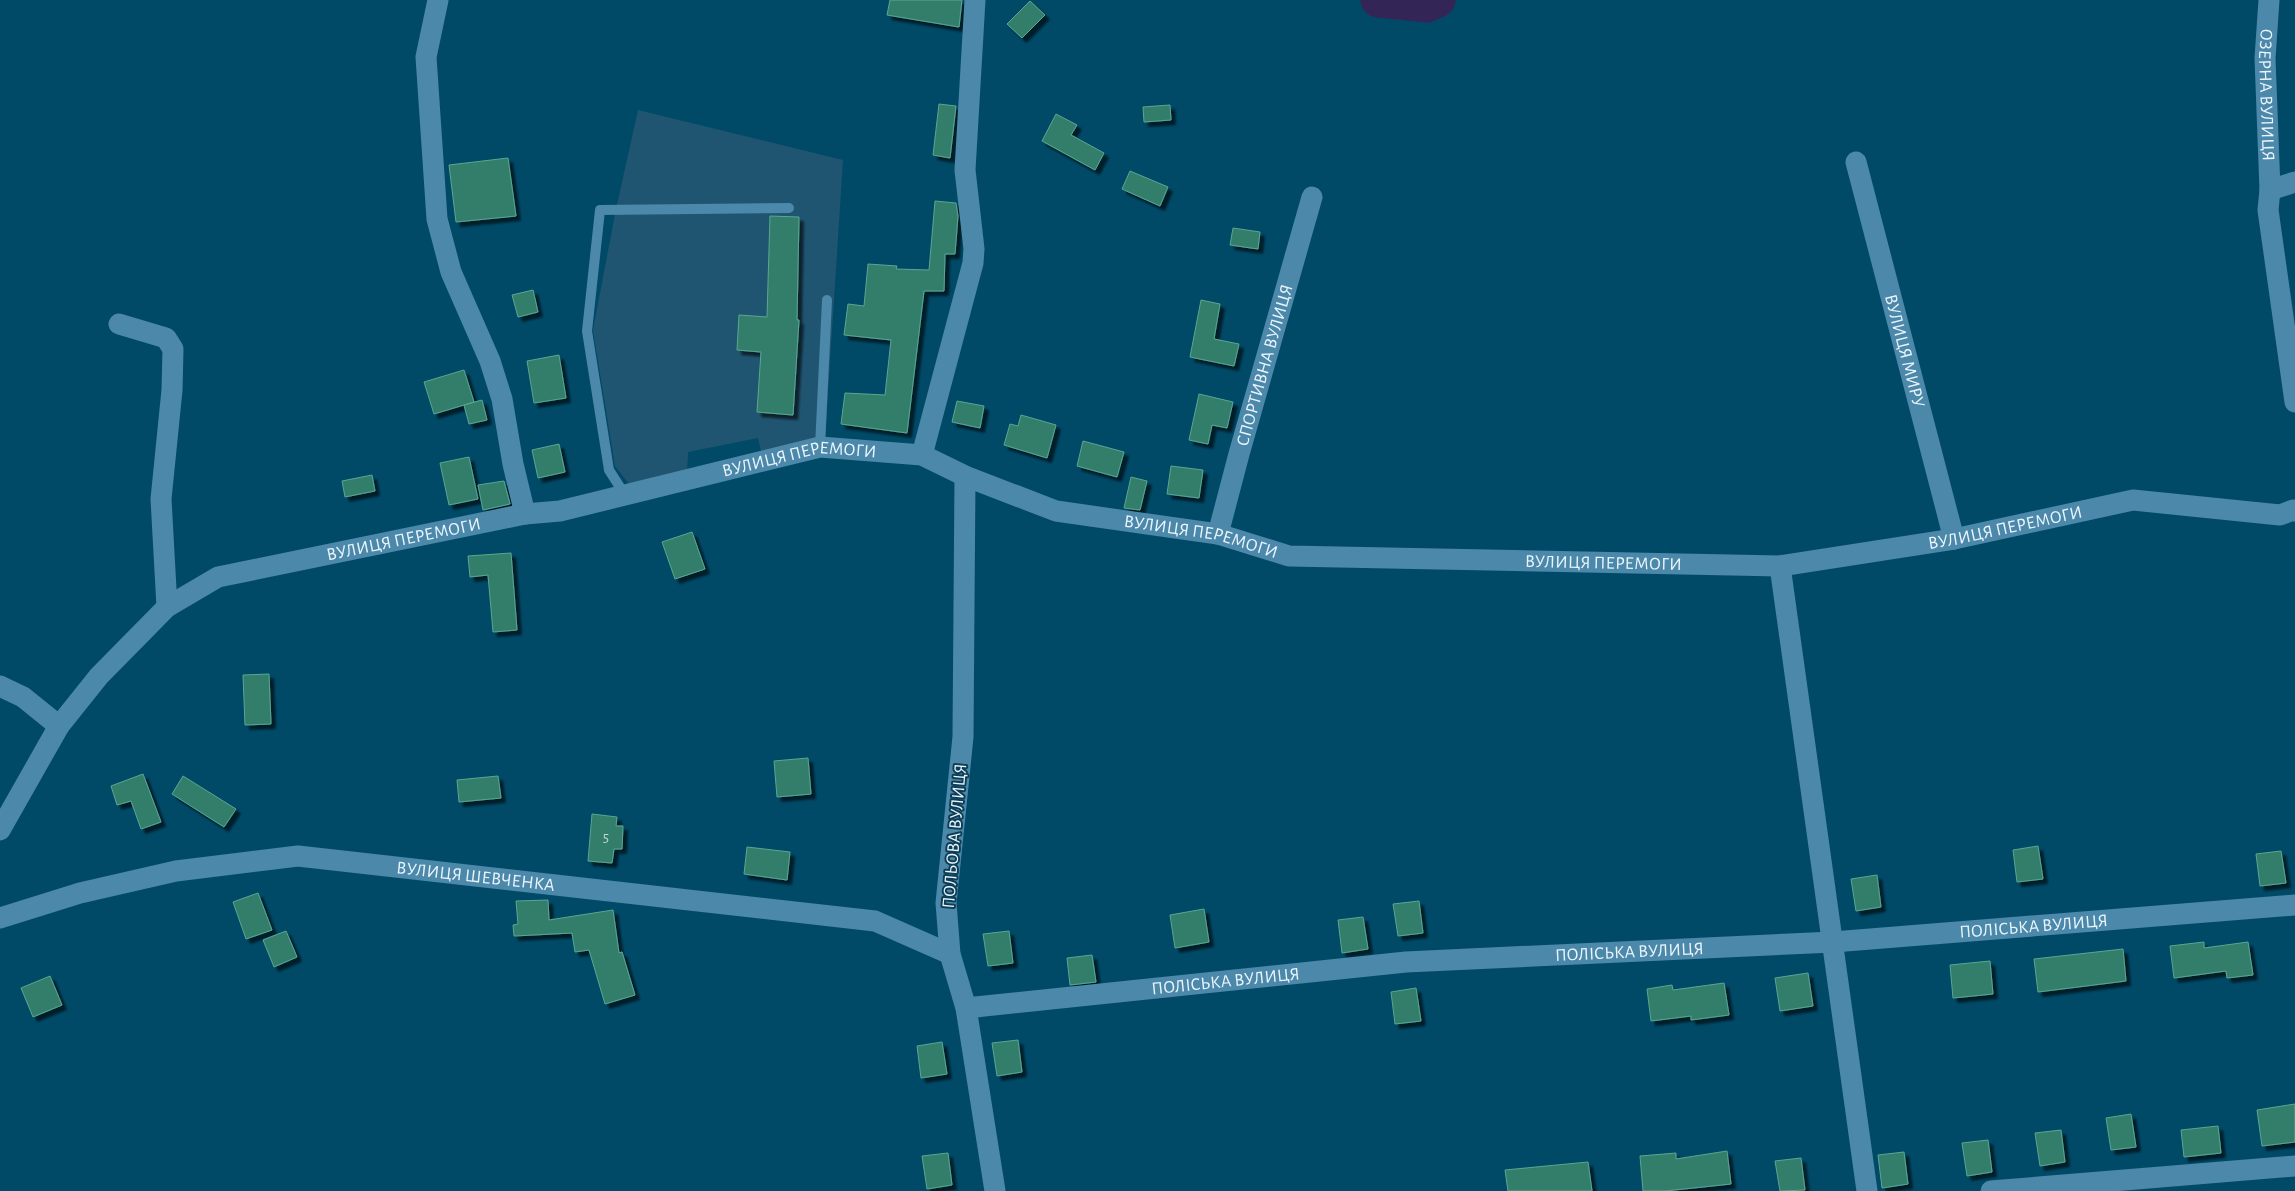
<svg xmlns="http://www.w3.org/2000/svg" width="2295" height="1191" font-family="'Alegreya Sans',sans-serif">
<defs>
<filter id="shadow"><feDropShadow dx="4.5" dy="4.5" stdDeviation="1" flood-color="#0009"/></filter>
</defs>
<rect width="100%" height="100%" fill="#004a68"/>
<path fill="#205571" d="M638,110L843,160L825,439L762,455L758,438L688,452L687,472L629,484L615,466L593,330L616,209Z"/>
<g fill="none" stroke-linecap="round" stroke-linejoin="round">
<path stroke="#342557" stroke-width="35" d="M1378,0L1427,5L1438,0"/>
</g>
<path fill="#317e6b" stroke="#5ba692" filter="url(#shadow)" d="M890,0H962L959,27L887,15Z
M1030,1L1045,15L1022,38L1007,24Z
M939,104L956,106L950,158L933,155Z
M1170,105L1171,120L1144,122L1143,107Z
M1056,114L1077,125L1071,135L1104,153L1095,170L1042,141Z
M508,158L516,216L456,222L449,165Z
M1130,171L1168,187L1160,206L1122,189Z
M935,201L956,203L958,216L955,254H945L944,291H924L907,433L841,424L845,393L885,395L891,340L844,335L848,304L864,306L868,264L897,266L896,269L929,270Z
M770,216L799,217L797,320H799L793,415L757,412L761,352L737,350L739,315L767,317Z
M1233,228L1260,232L1258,249L1230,245Z
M533,290L538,312L518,317L512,295Z
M1201,300L1220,304L1214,339L1239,344L1234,366L1190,357Z
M559,355L566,398L534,403L527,361Z
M464,370L474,402L434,414L424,382Z
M1199,394L1233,402L1227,428L1212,425L1208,444L1189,440Z
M482,400L487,420L469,424L464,405Z
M957,401L984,406L980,428L952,422Z
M1021,415L1056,425L1047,458L1004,445L1010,424L1018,426Z
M1083,441L1124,452L1117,477L1077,466Z
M559,444L565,472L538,478L532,450Z
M469,457L478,499L449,505L440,463Z
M1171,466L1203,470L1199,498L1167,494Z
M372,475L375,491L345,497L342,481Z
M1131,477L1147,481L1140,510L1124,508Z
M504,481L510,504L483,510L478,485Z
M692,532L705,569L675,579L662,542Z
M511,553L517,630L493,632L488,575L470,577L468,556Z
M269,674L271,724L245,725L243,675Z
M808,758L811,794L777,797L774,761Z
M143,774L161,822L141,829L131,801L117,805L111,786Z
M183,776L236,809L224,827L172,794Z
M498,776L501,798L459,802L457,780Z
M592,814L617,817L616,826H623L622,849H614L612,863L588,861Z
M2038,846L2043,879L2017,882L2013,850Z
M747,847L790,852L787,880L744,874Z
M2281,851L2286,883L2260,886L2256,854Z
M1877,875L1881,907L1856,911L1851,879Z
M258,893L272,930L246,939L233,902Z
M548,900L549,920L613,910L619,953L622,952L635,995L605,1004L589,950L575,952L572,933L514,936L513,925L518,924L516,901Z
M1419,901L1423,933L1398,936L1393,904Z
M1204,909L1209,942L1175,948L1170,915Z
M1363,917L1368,949L1342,953L1338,920Z
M286,931L297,957L274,967L263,940Z
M1009,931L1013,963L988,966L983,934Z
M2204,942V948L2248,942L2253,975L2227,978L2226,971L2174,978L2170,946Z
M2123,949L2126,981L2038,992L2034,959Z
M1092,955L1096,982L1070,985L1067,958Z
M1990,961L1993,994L1953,998L1950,965Z
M1808,973L1813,1006L1780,1011L1775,978Z
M50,976L62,1005L33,1017L21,988Z
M1724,983L1729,1015L1691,1020V1016L1651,1021L1647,989L1672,985L1673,990Z
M1416,988L1421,1021L1395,1024L1391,992Z
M1018,1040L1022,1072L997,1076L992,1043Z
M942,1042L947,1074L921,1078L917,1046Z
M2295,1104V1142L2262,1146L2257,1110Z
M2131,1114L2136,1147L2111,1150L2106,1118Z
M2218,1126L2221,1153L2184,1157L2181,1130Z
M2061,1130L2065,1162L2040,1166L2035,1133Z
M1988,1140L1992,1172L1967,1176L1962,1143Z
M1727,1151L1731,1184L1665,1191H1643L1640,1156L1676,1153V1159Z
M1904,1152L1908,1184L1882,1188L1878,1155Z
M948,1153L952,1185L927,1189L922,1156Z
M1801,1158L1805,1190L1780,1191L1775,1161Z
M1588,1162L1592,1191H1508L1505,1170Z"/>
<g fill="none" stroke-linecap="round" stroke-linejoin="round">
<path stroke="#4c88a9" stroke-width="10" d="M820,447L827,300
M625,495L609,470L587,331L600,210L789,208"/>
<g stroke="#4c88a9" stroke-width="21">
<path d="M438,0L426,57L437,219L451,272L490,361L502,399L513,464L525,514"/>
<path id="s1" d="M2269,0L2265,58L2270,190L2268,210L2295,402"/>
<path id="s2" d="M1856,162L1954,539"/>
<path d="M2270,190L2295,182"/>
<path d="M119,324L166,338L173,349L172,390L161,499L167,607"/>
<path d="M922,455L973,263L974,249L965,170L975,0"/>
<path d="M965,476L963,737L946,903L950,954L966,1008L995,1191"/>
<path id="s3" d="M1218,534L1239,454L1312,197"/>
<path d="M1780,566L1867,1191"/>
<path d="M0,686L23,697L59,726"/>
<path id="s4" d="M0,830L59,726L99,676L167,607L218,577L525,514L560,511L820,447L922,455L965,476L1056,511L1218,534L1289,556L1780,566L1954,539L2133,500L2280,515L2293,510L2295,511"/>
<path id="s5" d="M0,918L80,893L176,871L298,856L875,921L950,954"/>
<path id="s6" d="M966,1008L1406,962L1833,942L2295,905"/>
<path d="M1991,1191L2295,1166"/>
</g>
</g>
<g text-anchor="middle" stroke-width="4" stroke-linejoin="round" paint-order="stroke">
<g font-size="15" fill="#bbd7d8">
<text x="606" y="842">5</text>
</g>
<g font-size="18" fill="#e9f5fd" stroke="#0d3e56">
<text dy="6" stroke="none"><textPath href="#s1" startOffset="95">ОЗЕРНА ВУЛИЦЯ</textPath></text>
<text dy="6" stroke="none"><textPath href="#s2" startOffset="195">ВУЛИЦЯ МИРУ</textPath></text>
<text dy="6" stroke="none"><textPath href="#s3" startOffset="175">СПОРТИВНА ВУЛИЦЯ</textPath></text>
<text dy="6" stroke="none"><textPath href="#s4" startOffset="934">ВУЛИЦЯ ПЕРЕМОГИ</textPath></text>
<text dy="6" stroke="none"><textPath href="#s4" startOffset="2161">ВУЛИЦЯ ПЕРЕМОГИ</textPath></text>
<text dy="6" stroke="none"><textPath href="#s4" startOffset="1351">ВУЛИЦЯ ПЕРЕМОГИ</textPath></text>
<text dy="6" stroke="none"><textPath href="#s4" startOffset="529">ВУЛИЦЯ ПЕРЕМОГИ</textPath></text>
<text dy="6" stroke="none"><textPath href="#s4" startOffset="1756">ВУЛИЦЯ ПЕРЕМОГИ</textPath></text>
<text transform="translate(954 836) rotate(-85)" y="6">ПОЛЬОВА ВУЛИЦЯ</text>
<text dy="6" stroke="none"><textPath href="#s5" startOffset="484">ВУЛИЦЯ ШЕВЧЕНКА</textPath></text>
<text dy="6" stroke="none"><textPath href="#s6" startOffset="1071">ПОЛІСЬКА ВУЛИЦЯ</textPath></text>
<text dy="6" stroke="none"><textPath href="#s6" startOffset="666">ПОЛІСЬКА ВУЛИЦЯ</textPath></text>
<text dy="6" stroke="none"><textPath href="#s6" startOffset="261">ПОЛІСЬКА ВУЛИЦЯ</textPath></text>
</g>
</g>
</svg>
